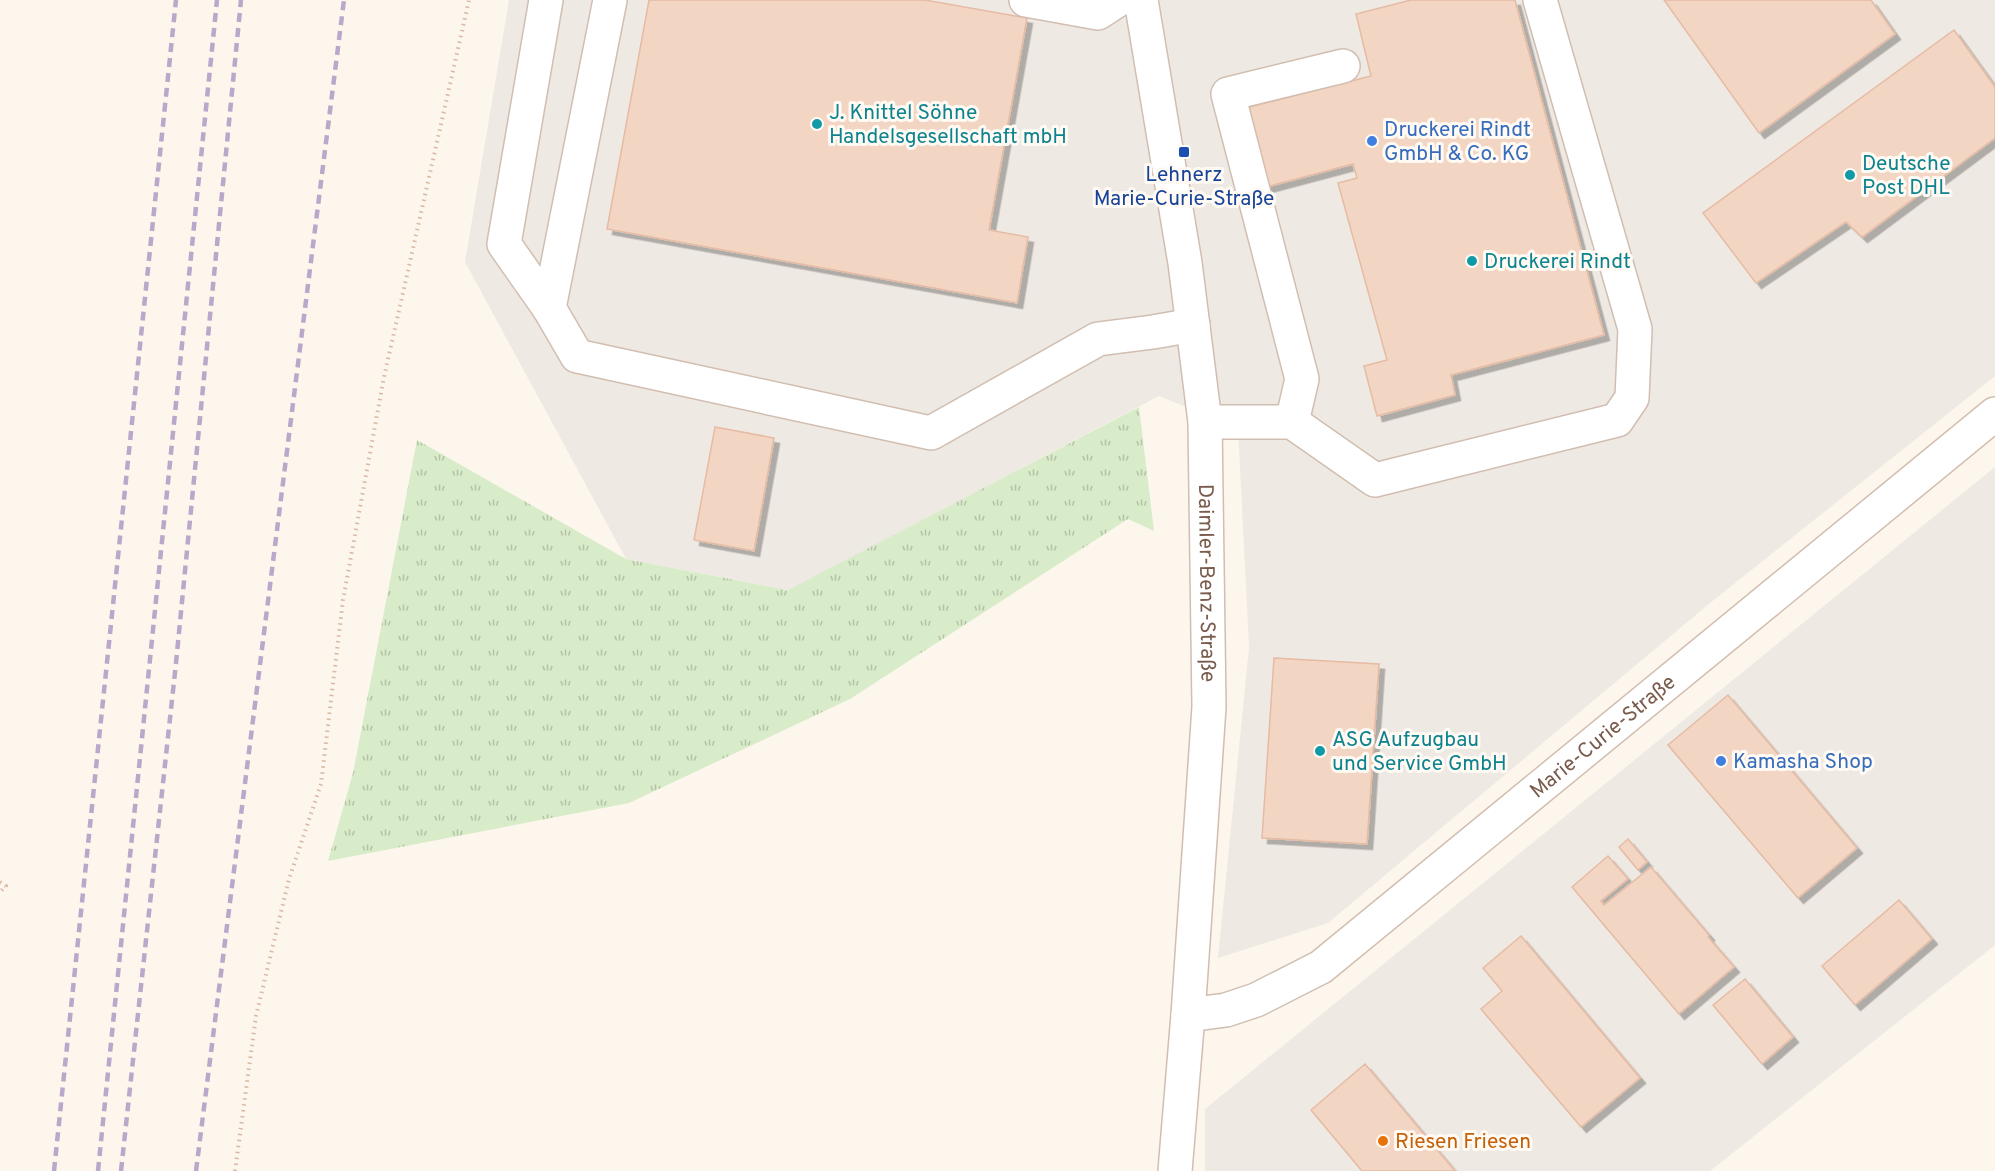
<svg xmlns="http://www.w3.org/2000/svg" width="1995" height="1171" font-family="Overpass,sans-serif">
<defs>
<pattern id="grass-tufts" width="24" height="20" patternUnits="userSpaceOnUse" patternTransform="scale(1.5)"><rect width="24" height="20" fill="#d8ecc9"/><path d="M3 7l-1-3M5 7V3M7 7l1-3M15 17l-1-3M17 17v-4M19 17l1-3" fill="none" stroke="#b4c2a5"/></pattern>
<filter id="shadow"><feDropShadow dx="5.5" dy="5.5" stdDeviation="0" flood-color="#0004"/></filter>
</defs>
<rect width="100%" height="100%" fill="#fdf6ec"/>
<path fill="#efe9e4" d="M509,0H1995V376L1710,603L1328,923L1218,958L1249,647L1238,428L1159,396L789,590L626,559L465,262Z
M1995,467V945L1710,1171H1205V1109Z"/>
<path fill="url(#grass-tufts)" d="M1139,407L1154,531L1128,519L850,699L629,803L328,861L353,773L417,440L626,559L788,590Z"/>
<path fill="#f3d5c3" stroke="#e6bba3" stroke-width="1.5" filter="url(#shadow)" d="M649,0H925L1027,18L989,230L1028,237L1017,303L607,229Z
M1411,0H1515L1604,335L1451,375L1455,395L1377,416L1364,366L1387,360L1338,183L1357,178L1353,164L1266,187L1246,108L1371,76L1356,14Z
M1664,0H1871L1895,34L1759,133Z
M1954,30L1995,87V138L1862,237L1846,222L1756,283L1703,213Z
M715,427L774,438L754,551L694,540Z
M1274,658L1379,664L1367,844L1262,838Z
M1728,695L1857,848L1798,898L1668,745Z
M1628,839L1647,862L1638,870L1619,847Z
M1608,856L1628,879L1601,901L1604,905L1651,867L1709,935L1708,937L1734,967L1679,1014L1572,887Z
M1899,900L1932,939L1855,1005L1822,966Z
M1521,936L1640,1078L1581,1127L1481,1009L1502,991L1483,968Z
M1745,979L1793,1037L1762,1064L1713,1005Z
M1365,1064L1455,1171H1362L1311,1110Z"/>
<g fill="none" stroke-linecap="round" stroke-linejoin="round">
<g stroke="#d1beb0" stroke-width="36">
<g id="minor">
<path d="M546,0L504,244L549,308L577,356L931,433L1098,339L1153,332L1193,325"/>
<path d="M1026,0L1098,13L1118,0"/>
<path id="s1" d="M1141,0L1185,263L1205,422L1209,707L1188,1015L1175,1171"/>
<path d="M549,308L610,0"/>
<path d="M1205,422H1292L1375,480L1617,420L1632,398L1635,329L1540,0"/>
<path d="M1292,422L1302,379L1228,94L1343,66"/>
<path id="s2" d="M1188,1015L1226,1010L1256,1000L1321,967L1995,414"/>
</g>
</g>
<path stroke="#d9b8a5" stroke-width="4" stroke-dasharray="1.5 4.5" stroke-linecap="butt" d="M0,882L6,886L0,892
M235,1171L256,1016L289,879L321,784L343,600L384,377L469,0"/>
<use href="#minor" stroke="#fff" stroke-width="33"/>
<path stroke="#b9a8c9" stroke-width="4.5" stroke-dasharray="9 6" stroke-linecap="butt" d="M54,1171L176,0
M98,1171L217,0
M121,1171L176,663L241,0
M196,1171L344,0"/>
</g>
<g fill="#0f9aa8" stroke="#fffaf3" stroke-width="2">
<circle cx="817" cy="124" r="6"/>
<circle cx="1850" cy="175" r="6"/>
<circle cx="1472" cy="261" r="6"/>
<circle cx="1320" cy="751" r="6"/>
</g>
<g fill="#3f7fe0" stroke="#fffaf3" stroke-width="2">
<circle cx="1372" cy="141" r="6"/>
<circle cx="1721" cy="761" r="6"/>
</g>
<rect fill="#1a4fb4" stroke="#fffaf3" stroke-width="2" x="1178" y="146" width="12" height="12" rx="3"/>
<circle fill="#e8710a" stroke="#fffaf3" stroke-width="2" cx="1383" cy="1141" r="6"/>
<g text-anchor="middle" stroke-width="6" stroke-linejoin="round" paint-order="stroke">
<g font-size="21" fill="#0d838f" stroke="#fffaf3" text-anchor="start">
<text x="829" y="119">J. Knittel Söhne<tspan x="829" dy="24">Handelsgesellschaft mbH</tspan></text>
<text x="1862" y="170">Deutsche<tspan x="1862" dy="24">Post DHL</tspan></text>
<text x="1484" y="268">Druckerei Rindt</text>
<text x="1332" y="746">ASG Aufzugbau<tspan x="1332" dy="24">und Service GmbH</tspan></text>
</g>
<g font-size="21" fill="#366cbe" stroke="#fffaf3" text-anchor="start">
<text x="1384" y="136">Druckerei Rindt<tspan x="1384" dy="24">GmbH &amp; Co. KG</tspan></text>
<text x="1733" y="768">Kamasha Shop</text>
</g>
<g font-size="21" fill="#164399" stroke="#fffaf3">
<text x="1184" y="181">Lehnerz<tspan x="1184" dy="24">Marie-Curie-Straße</tspan></text>
</g>
<g font-size="21" fill="#7a5c4d" stroke="#fffaf3">
<text dy="7" stroke="none"><textPath href="#s1" startOffset="588">Daimler-Benz-Straße</textPath></text>
<text dy="7" stroke="none"><textPath href="#s2" startOffset="507">Marie-Curie-Straße</textPath></text>
</g>
<g font-size="21" fill="#c56008" stroke="#fffaf3" text-anchor="start">
<text x="1395" y="1148">Riesen Friesen</text>
</g>
</g>
</svg>
